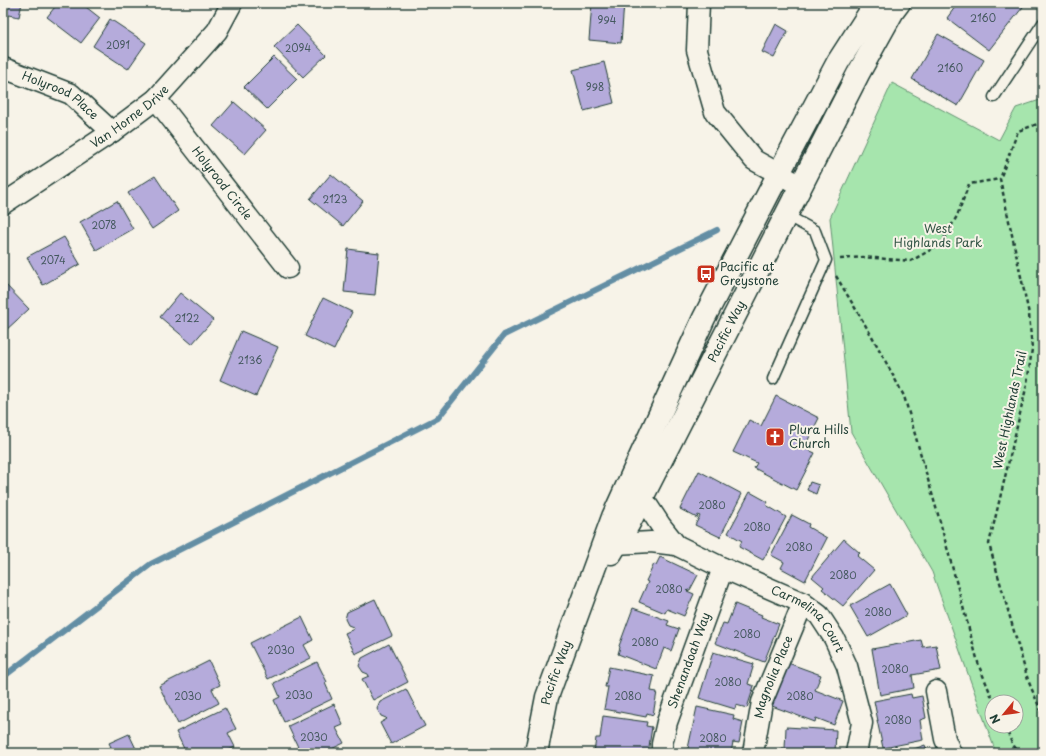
<svg xmlns="http://www.w3.org/2000/svg" width="1046" height="756" font-family="'Playpen Sans',sans-serif">
<rect width="100%" height="100%" fill="#f7f3e8"/>
<filter id="ink" filterUnits="userSpaceOnUse"><feTurbulence type="fractalNoise" baseFrequency=".025" numOctaves="2"/><feDisplacementMap in="SourceGraphic" scale="8" xChannelSelector="R" yChannelSelector="G"/><feConvolveMatrix kernelMatrix="1 2 1 2 8 2 1 2 1" color-interpolation-filters="sRGB"/></filter>
<g filter="url(#ink)">
<path fill="#a6e5ad" stroke="#629170" fill-rule="evenodd" d="M892,83L999,140L1016,108L1043,99V753H996L932,572L851,432L830,218ZM992,702H1016V726H992Z"/>
<g fill="none" stroke-linecap="round" stroke-linejoin="round">
<path stroke="#648ea4" stroke-width="6" d="M3,677L151,564L438,418L504,335L717,230"/>
</g>
<path fill="#b5abdb" stroke="#1f3d34" d="M3,3H22L19,17L3,14Z
M58,3H81L100,18L81,43L47,17Z
M592,3H624L621,43L589,40Z
M958,3H1026L989,50L947,18Z
M110,19L146,43L128,69L93,46Z
M776,24L788,31L774,58L762,52Z
M297,25L326,55L303,77L274,47Z
M938,34L984,60L958,106L912,79Z
M274,57L297,79L267,109L244,87Z
M604,62L614,103L584,111L573,70Z
M234,102L266,130L245,154L213,126Z
M331,174L363,201L343,226L310,199Z
M155,176L178,211L152,229L128,193Z
M117,201L133,229L96,250L80,222Z
M64,237L80,264L43,285L27,257Z
M348,249L379,253L375,295L344,292Z
M3,282L29,309L5,331L3,328Z
M180,293L213,320L192,344L160,317Z
M323,298L352,312L334,350L305,336Z
M241,331L278,347L256,396L220,380Z
M776,396L819,418L804,448L815,453L796,490L754,468L757,463L733,452L749,420L761,426Z
M699,471L742,494L720,537L695,525L700,516L698,515L697,518L680,509Z
M810,482L819,485L816,494L807,490Z
M750,492L768,502L766,505L786,517L763,560L739,547L742,541L728,533Z
M792,515L809,524L808,527L827,538L805,581L781,568L784,562L771,555Z
M844,539L860,553L857,556L874,570L843,606L822,589L824,587L812,577Z
M660,557L698,575L690,590H688L687,591L694,594L684,616L667,609L665,613L639,602L648,582L646,581L654,564L656,565Z
M890,584L907,615L868,637L850,606Z
M375,599L392,636L355,654L345,633L354,629L353,627L348,625L345,619L347,612Z
M735,604L762,615L761,617L779,624L764,662L715,643L723,623L727,624Z
M633,608L669,621L667,625L679,629L671,651L664,648L656,669L618,654L620,647L619,646Z
M302,617L313,640L304,645L311,658L268,679L250,643Z
M921,640L923,647L936,645L941,670L912,675L914,688L880,695L872,649Z
M389,644L408,682L373,700L362,679L369,676L368,674L363,672L359,666L362,658Z
M713,652L754,664L748,684L754,686L747,708L736,705L735,709L699,698Z
M209,661L220,685L212,689L219,703L178,724L159,686Z
M317,662L327,682L325,683L332,699L284,722L274,700L280,697L274,683Z
M788,663L821,675L815,690L843,701L834,725L816,718L815,722L772,706Z
M609,667L654,676L651,691L657,692L653,715L647,713L646,717L604,709L608,687H605Z
M406,689L425,726L391,744L380,723L387,719L386,718L381,716L377,709L380,702Z
M911,694L912,698L922,696L926,718L920,720L923,740L883,748L877,720L878,721L874,701Z
M334,704L343,725L336,728L344,743L323,753H293L292,751L298,747L288,726Z
M697,707L734,715L733,719L743,722L739,743L733,742L731,753H687Z
M225,708L236,729L228,733L235,747L223,753H186L176,732Z
M603,716L647,722L646,726L652,727L648,753H594L596,738H600Z
M786,727L836,730L835,753H779L780,749H785Z
M129,734L138,753H98L111,747L109,743Z
M925,745L928,753H903Z"/>
<g fill="none" stroke-linecap="round" stroke-linejoin="round">
<g stroke="#1f3d34" stroke-width="13">
<path id="lane" d="M994,97L1043,23
M773,379L826,260L815,231L786,215"/>
</g>
<g stroke="#1f3d34" stroke-width="23">
<g id="street">
<path d="M699,3L697,50L715,112L754,160L801,186"/>
<path id="s1" d="M3,68L6,69L71,94L112,132"/>
<path id="s2" d="M156,99L288,268"/>
<path id="s3" d="M3,204L112,132L156,99L217,31L232,3"/>
<path d="M642,497L661,526L676,545"/>
<path id="s4" d="M616,544L651,542L676,545L723,568L803,603L819,615L834,638L847,666L862,723L856,753"/>
<path d="M936,691L945,739L951,753"/>
<path id="s5" d="M662,753V744L667,722L723,568"/>
<path id="s6" d="M753,753L762,702L803,603"/>
</g>
</g>
<g stroke="#1f3d34" stroke-width="25">
<g id="secondary">
<path id="s7" d="M611,553L629,523L858,74L893,11L899,3"/>
<path id="s8" d="M536,753L547,697L613,517L642,453L704,318L779,173L838,62L876,3"/>
</g>
</g>
<path stroke="#1f3d34" stroke-width="2.5" stroke-dasharray="4 3" stroke-linecap="butt" d="M1043,122L1018,131L1000,179L1029,314L1032,349L1027,384L1006,473L989,544L1028,680L1043,716
M840,259L863,257L911,261L941,244L957,216L969,184L1000,179
M836,276L873,338L904,396L939,518L979,666L994,702
M1005,726L1013,746L1018,753"/>
<use href="#lane" stroke="#f7f3e8" stroke-width="10"/>
<use href="#street" stroke="#f7f3e8" stroke-width="20"/>
<use href="#secondary" stroke="#f7f3e8" stroke-width="22"/>
</g>
</g>
<defs>
<g id="bus-square" transform="scale(1)"><rect x="-9" y="-9" width="18" height="18" rx="4" fill="#c8321e" stroke="#f7f3e8"/><path d="M-5-6H5V4H4V6H2V4H-2V6H-4V4H-5ZM-3.5-4V0h7V-4ZM-3.5 1.2v1.5H-2V1.2ZM2 1.2v1.5H3.5V1.2Z" fill="#fff"/></g>
<g id="church-square" transform="scale(1)"><rect x="-9" y="-9" width="18" height="18" rx="4" fill="#c8321e" stroke="#f7f3e8"/><path d="M-1.2-6h2.4v3.5h3.3v2.4h-3.3V6h-2.4V-.1h-3.3v-2.4h3.3Z" fill="#fff"/></g>
</defs>
<g fill-rule="evenodd">
<use href="#bus-square" x="706" y="274"/>
<use href="#church-square" x="775" y="437"/>
</g>
<g text-anchor="middle" stroke-width="4" stroke-linejoin="round" paint-order="stroke">
<g font-size="10" fill="#44585e">
<text x="983" y="22">2160</text>
<text x="607" y="24">994</text>
<text x="118" y="49">2091</text>
<text x="298" y="52">2094</text>
<text x="950" y="72">2160</text>
<text x="595" y="91">998</text>
<text x="335" y="203">2123</text>
<text x="104" y="229">2078</text>
<text x="53" y="264">2074</text>
<text x="187" y="322">2122</text>
<text x="250" y="364">2136</text>
<text x="712" y="509">2080</text>
<text x="757" y="531">2080</text>
<text x="799" y="551">2080</text>
<text x="843" y="579">2080</text>
<text x="669" y="593">2080</text>
<text x="878" y="616">2080</text>
<text x="747" y="638">2080</text>
<text x="645" y="646">2080</text>
<text x="281" y="654">2030</text>
<text x="895" y="673">2080</text>
<text x="728" y="686">2080</text>
<text x="299" y="699">2030</text>
<text x="188" y="700">2030</text>
<text x="628" y="700">2080</text>
<text x="800" y="700">2080</text>
<text x="898" y="724">2080</text>
<text x="314" y="741">2030</text>
<text x="713" y="742">2080</text>
</g>
<g font-size="12" fill="#1f3d34" stroke="#f7f3e8">
<text dy="4" stroke="none"><textPath href="#s1" startOffset="64">Holyrood Place</textPath></text>
<text dy="4" stroke="none"><textPath href="#s3" startOffset="154">Van Horne Drive</textPath></text>
<text dy="4" stroke="none"><textPath href="#s2" startOffset="107">Holyrood Circle</textPath></text>
<text dy="4" stroke="none"><textPath href="#s7" startOffset="250">Pacific Way</textPath></text>
<text transform="translate(1010 410) rotate(-78)" y="4">West Highlands Trail</text>
<text dy="4" stroke="none"><textPath href="#s4" startOffset="214">Carmelina Court</textPath></text>
<text dy="4" stroke="none"><textPath href="#s5" startOffset="97">Shenandoah Way</textPath></text>
<text dy="4" stroke="none"><textPath href="#s8" startOffset="83">Pacific Way</textPath></text>
<text dy="4" stroke="none"><textPath href="#s6" startOffset="79">Magnolia Place</textPath></text>
</g>
<g font-size="12" fill="#335646" stroke="#f7f3e8">
<text x="938" y="233">West<tspan x="938" dy="14">Highlands Park</tspan></text>
</g>
<g font-size="12" fill="#1f3d34" stroke="#f7f3e8" text-anchor="start">
<text x="720" y="271">Pacific at<tspan x="720" dy="14">Greystone</tspan></text>
<text x="789" y="434">Plura Hills<tspan x="789" dy="14">Church</tspan></text>
</g>
</g>
<rect width="1046" height="756" fill="none" stroke="#f7f3e8" stroke-width="16"/>
<rect x="8" y="8" width="1030" height="740" fill="none" stroke="#1f3d34" stroke-width="1.5" filter="url(#ink)"/>
<g transform="translate(1004 714) rotate(241)"><circle r="19" fill="#f7f3e8" stroke="#a1aaa0"/>
<path d="M0-3L7 15L0 10L-7 15Z" fill="#c8321e"/>
<text y="-6" font-size="11" font-weight="bold" text-anchor="middle" fill="#1f3d34">N</text>
</g>
</svg>
